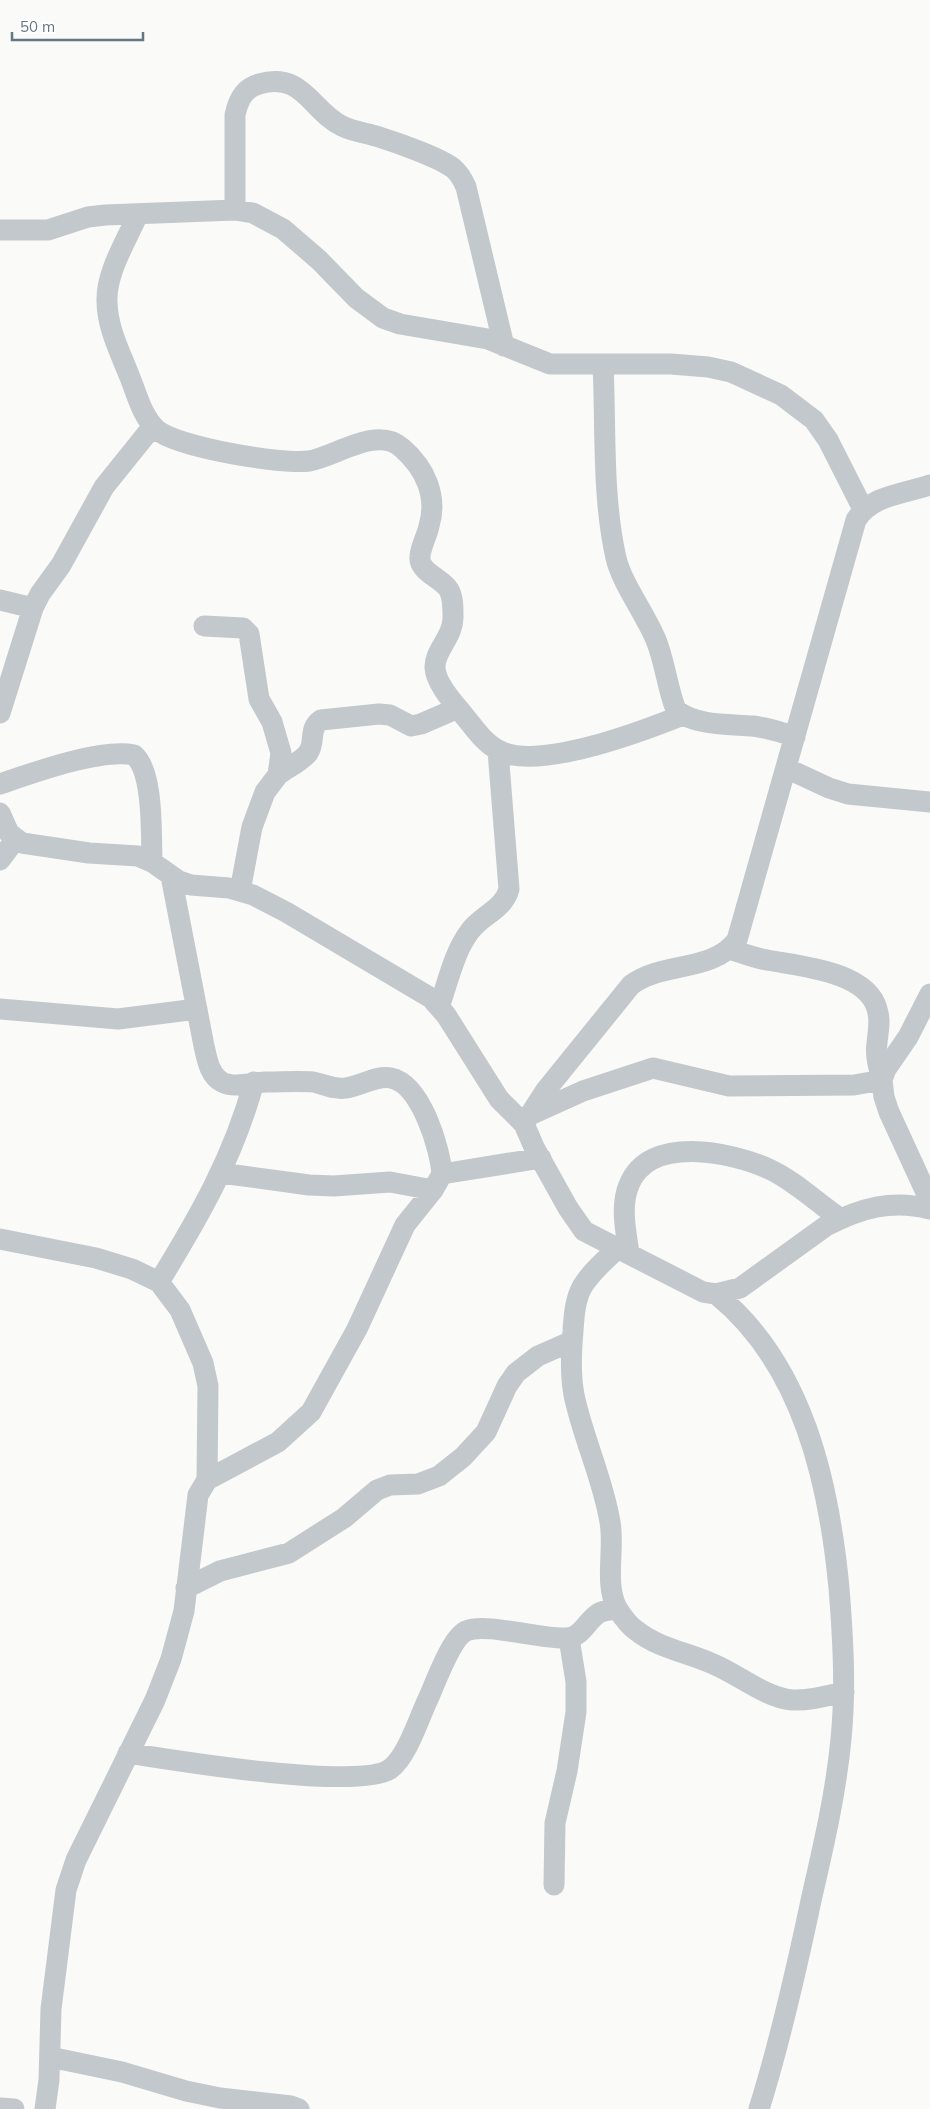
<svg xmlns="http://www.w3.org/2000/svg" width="930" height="2109" font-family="Mulish,sans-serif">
<rect width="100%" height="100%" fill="#fafaf8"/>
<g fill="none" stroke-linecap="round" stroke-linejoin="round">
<path stroke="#c3c8cc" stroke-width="21" d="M235,210V115C238,100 244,88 259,84C303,71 311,111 342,126C354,132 367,133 379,137C398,143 438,157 453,168C459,173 463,180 466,187L504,346
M138,214C127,240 106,272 107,301C107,327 120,352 129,375C137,394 142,417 157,430C177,447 282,465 309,461C335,457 377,425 402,448C425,468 438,496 429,526C427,536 421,546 420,556C418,572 442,578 449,590C453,597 453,607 453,616C454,637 434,650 435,668C436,683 452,701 462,713C472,725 483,742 498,750C537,772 643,731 683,715
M0,230H48L88,217L105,215L235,210L253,213L283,229L319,260L356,298L383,318L400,324L488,339L550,364H671L708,367L731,372L781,395L814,420L828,440L863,509
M603,364C606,428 602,496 616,558C622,584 645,613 656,640C665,662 667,687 676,710C696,726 728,724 753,726C767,728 781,732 795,737
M930,485C904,494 871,495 856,520L737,940C712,973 663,961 631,985L546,1090L524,1124L534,1147L568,1208L584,1231L703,1292L716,1294L740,1288L826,1226C861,1208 892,1199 930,1209
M0,600L33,608
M204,626L243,628L249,634L259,699L272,722L281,753L278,775L265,792L252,827L240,891
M0,713L33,608L40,594L61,565L104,487L153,426
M786,768L829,788L848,794L930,802
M278,775C287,768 301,762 308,753C316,742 308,729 321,720L379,714L390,715L411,726L421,724L458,708
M0,784C32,773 101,748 134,755C154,772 151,836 152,862
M0,813L9,833L22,843L89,853L138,856L152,862L179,881L191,885L229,888L253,895L286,912L431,998L446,1015L499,1099L524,1124
M0,860L15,840
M930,994L908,1037L886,1069L882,1080L884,1097L889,1112L930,1201
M439,1007C448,982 454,952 470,931C482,915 504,909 509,889L498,751
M0,1009L118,1019L197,1009
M530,1115L583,1091L653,1068L729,1086L854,1085L882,1080C879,1068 875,1056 877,1043C878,1031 881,1021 877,1009C867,971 798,966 767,960C754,958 742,953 730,949
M221,1173L309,1185L334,1186L390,1182L433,1190
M442,1174L541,1158
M0,1239L96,1258L132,1269L159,1282L180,1310L203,1363L208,1386L207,1480
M618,1248C605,1260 591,1272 582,1287C575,1300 574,1316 573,1331C571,1353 570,1374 574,1395C583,1438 603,1479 610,1522C615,1549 604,1583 617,1608C622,1616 629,1626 637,1631C658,1648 689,1653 713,1664C738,1674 764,1697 792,1700C810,1701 826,1696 844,1692
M629,1253C626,1232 620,1206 629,1185C649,1134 731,1152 769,1169C795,1181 817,1203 841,1219
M159,1282C200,1215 233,1158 254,1082
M716,1294C803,1364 829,1483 839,1588C843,1638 846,1689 841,1739C836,1792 824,1844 812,1896C797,1967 781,2039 759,2109
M186,1588L220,1571L289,1553L344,1518L377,1490L390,1485L418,1484L439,1476L463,1457L486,1432L507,1386L516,1373L538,1356L572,1341
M128,1753C172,1760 360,1791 390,1769C407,1757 419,1718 428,1699C435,1684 451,1638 466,1631C486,1622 541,1640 567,1638C582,1637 587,1620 599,1613C604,1610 612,1610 618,1609
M554,1885L555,1823L567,1771L576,1712V1682L569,1638
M50,2057L122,2072L186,2091L220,2098L291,2106L299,2109
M0,2108L14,2109
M45,2109L49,2080L51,2009L66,1890L76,1860L155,1700L171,1659L184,1611L198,1495L207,1480L278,1442L311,1412L357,1329L405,1225L433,1190L442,1174C440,1148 421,1084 391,1078C376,1075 361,1086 346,1088C334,1090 324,1084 313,1082C298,1081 282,1082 267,1082C254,1082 234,1089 222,1082C209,1075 207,1058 204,1046L171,876"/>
</g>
<path d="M12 32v8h131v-8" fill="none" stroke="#657683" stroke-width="2.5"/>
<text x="20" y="32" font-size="15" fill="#657683" stroke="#ffffff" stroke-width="4" paint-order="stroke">50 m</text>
</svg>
